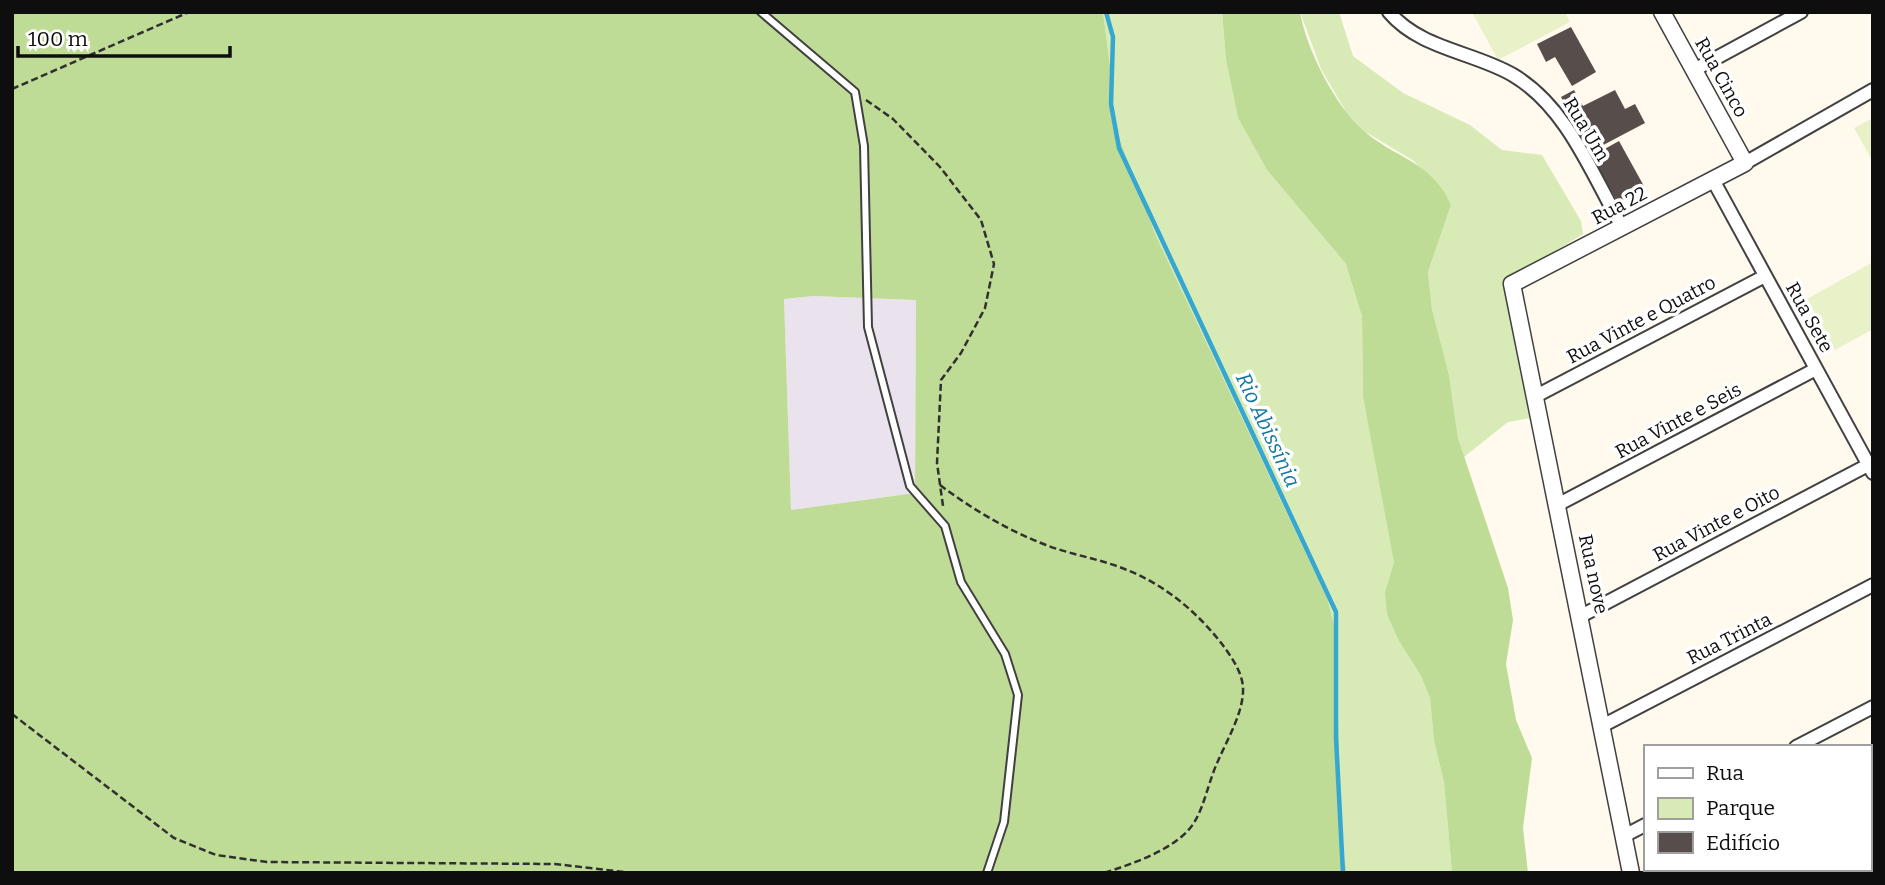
<svg xmlns="http://www.w3.org/2000/svg" width="1885" height="885" font-family="Bitter,serif">
<rect width="100%" height="100%" fill="#fff9ee"/>
<path fill="#eae2ed" d="M814,296L916,300L915,493L791,510L784,299Z"/>
<path fill="#d8ebb7" d="M1103,12H1222L1226,60L1238,118L1267,170L1346,264L1356,290L1362,316L1363,398L1392,542L1394,562L1385,592L1399,641L1421,676L1430,698L1434,741L1444,782L1452,873H1347L1342,846L1336,632L1327,598L1156,236L1113,121L1110,66Z
M1300,12H1339L1353,56L1403,93L1470,125L1502,150L1542,155L1581,221L1583,234L1506,281L1507,301L1535,417L1508,422L1464,457L1458,438L1449,375L1432,309L1428,272L1451,205L1414,161L1364,131L1348,115L1321,69Z"/>
<path fill="#bedc95" fill-rule="evenodd" d="M12,12H1103L1110,66L1113,121L1156,236L1327,598L1336,632L1342,846L1347,873H12ZM814,296L916,300L915,493L791,510L784,299Z
M1222,12H1300C1306,48 1335,106 1363,130C1395,159 1431,160 1451,205L1428,272L1432,309L1449,375L1458,438L1508,588L1513,620L1506,664L1516,720L1532,758L1523,828L1528,873H1452L1444,782L1434,741L1430,698L1421,676L1399,641L1387,614L1385,592L1394,562L1363,397L1362,316L1346,264L1267,170L1238,118L1226,60Z"/>
<path fill="#e9f1c9" d="M1472,12H1565L1570,22L1498,60Z
M1873,118V162L1854,128Z
M1873,262V329L1835,350L1807,299Z"/>
<g fill="none" stroke-linecap="round" stroke-linejoin="round">
<path stroke="#36a7d1" stroke-width="4.5" d="M1106,12L1113,37L1111,104L1119,148L1336,612V738L1343,873"/>
</g>
<path fill="#574d4a" d="M1571,27L1596,72L1572,86L1555,57L1546,62L1537,44Z
M1574,90L1583,106L1615,90L1625,109L1635,104L1645,123L1590,152L1561,97Z
M1619,141L1645,188L1618,203L1592,156Z"/>
<g fill="none" stroke-linecap="round" stroke-linejoin="round">
<g stroke="#414141" stroke-width="10">
<path id="service" d="M761,12L855,92L864,146L868,327L910,486L945,526L961,582L1005,654L1018,695L1004,822L987,873"/>
</g>
<g stroke="#414141" stroke-width="16">
<path id="minor" d="M1389,12C1420,49 1474,52 1513,75C1567,107 1592,174 1622,227
M1694,70L1801,12
M1745,163L1873,90
M1713,180L1873,473
M1536,396L1765,276
M1557,505L1816,369
M1581,616L1868,465
M1602,726L1873,585
M1796,747L1873,707
M1869,829L1873,827
M1624,836L1645,825
M1786,873L1793,869"/>
</g>
<g stroke="#414141" stroke-width="19">
<path id="tertiary" d="M1631,873L1512,284L1745,163L1662,12"/>
</g>
<path stroke="#303030" stroke-width="2.5" stroke-dasharray="7 3.5" stroke-linecap="butt" d="M12,89L189,12
M866,100L893,119L940,167L981,220L994,264L985,308L961,353L941,380L937,463L943,506
M940,485C972,509 1007,530 1046,545C1072,555 1101,559 1127,570C1165,585 1197,612 1222,644C1232,658 1244,674 1243,692C1242,715 1227,740 1218,761C1209,780 1205,804 1195,821C1180,848 1132,864 1104,873
M12,714L174,838L216,855L267,862L555,864L633,873"/>
<use href="#service" stroke="#fff" stroke-width="6"/>
<use href="#minor" stroke="#fff" stroke-width="12"/>
<use href="#tertiary" stroke="#fff" stroke-width="16"/>
</g>
<g text-anchor="middle" stroke-width="7" stroke-linejoin="round" paint-order="stroke">
<g font-size="19" fill="#0e0e0e" stroke="#fff">
<text transform="translate(1722 77) rotate(61)" y="7">Rua Cinco</text>
<text transform="translate(1587 129) rotate(59)" y="7">Rua Um</text>
<text transform="translate(1619 205) rotate(-28)" y="7">Rua 22</text>
<text transform="translate(1810 317) rotate(61)" y="7">Rua Sete</text>
<text transform="translate(1641 319) rotate(-28)" y="7">Rua Vinte e Quatro</text>
<text transform="translate(1678 420) rotate(-28)" y="7">Rua Vinte e Seis</text>
<text transform="translate(1716 523) rotate(-28)" y="7">Rua Vinte e Oito</text>
<text transform="translate(1594 574) rotate(78)" y="7">Rua nove</text>
<text transform="translate(1729 638) rotate(-27)" y="7">Rua Trinta</text>
</g>
<g font-size="21" font-style="italic" fill="#1377a3" stroke="#fff">
<text transform="translate(1268 430) rotate(65)" y="7">Rio Abissínia</text>
</g>
</g>
<rect width="1885" height="885" fill="none" stroke="#0e0e0e" stroke-width="28"/>
<rect x="1644" y="745" width="228" height="126" fill="#ffffff" stroke="#9f9f9f" stroke-width="2"/>
<rect x="1658" y="768" width="35" height="10" fill="#ffffff" stroke="#9f9f9f" stroke-width="2"/>
<text x="1706" y="780" font-size="21" fill="#0e0e0e">Rua</text>
<rect x="1658" y="798" width="35" height="21" fill="#d8ebb7" stroke="#9f9f9f" stroke-width="2"/>
<text x="1706" y="815" font-size="21" fill="#0e0e0e">Parque</text>
<rect x="1658" y="832" width="35" height="21" fill="#574d4a" stroke="#9f9f9f" stroke-width="2"/>
<text x="1706" y="850" font-size="21" fill="#0e0e0e">Edifício</text>
<path d="M18 46v10h212v-10" fill="none" stroke="#0e0e0e" stroke-width="3.5"/>
<text x="28" y="46" font-size="21" fill="#0e0e0e" stroke="#ffffff" stroke-width="5" paint-order="stroke">100 m</text>
</svg>
